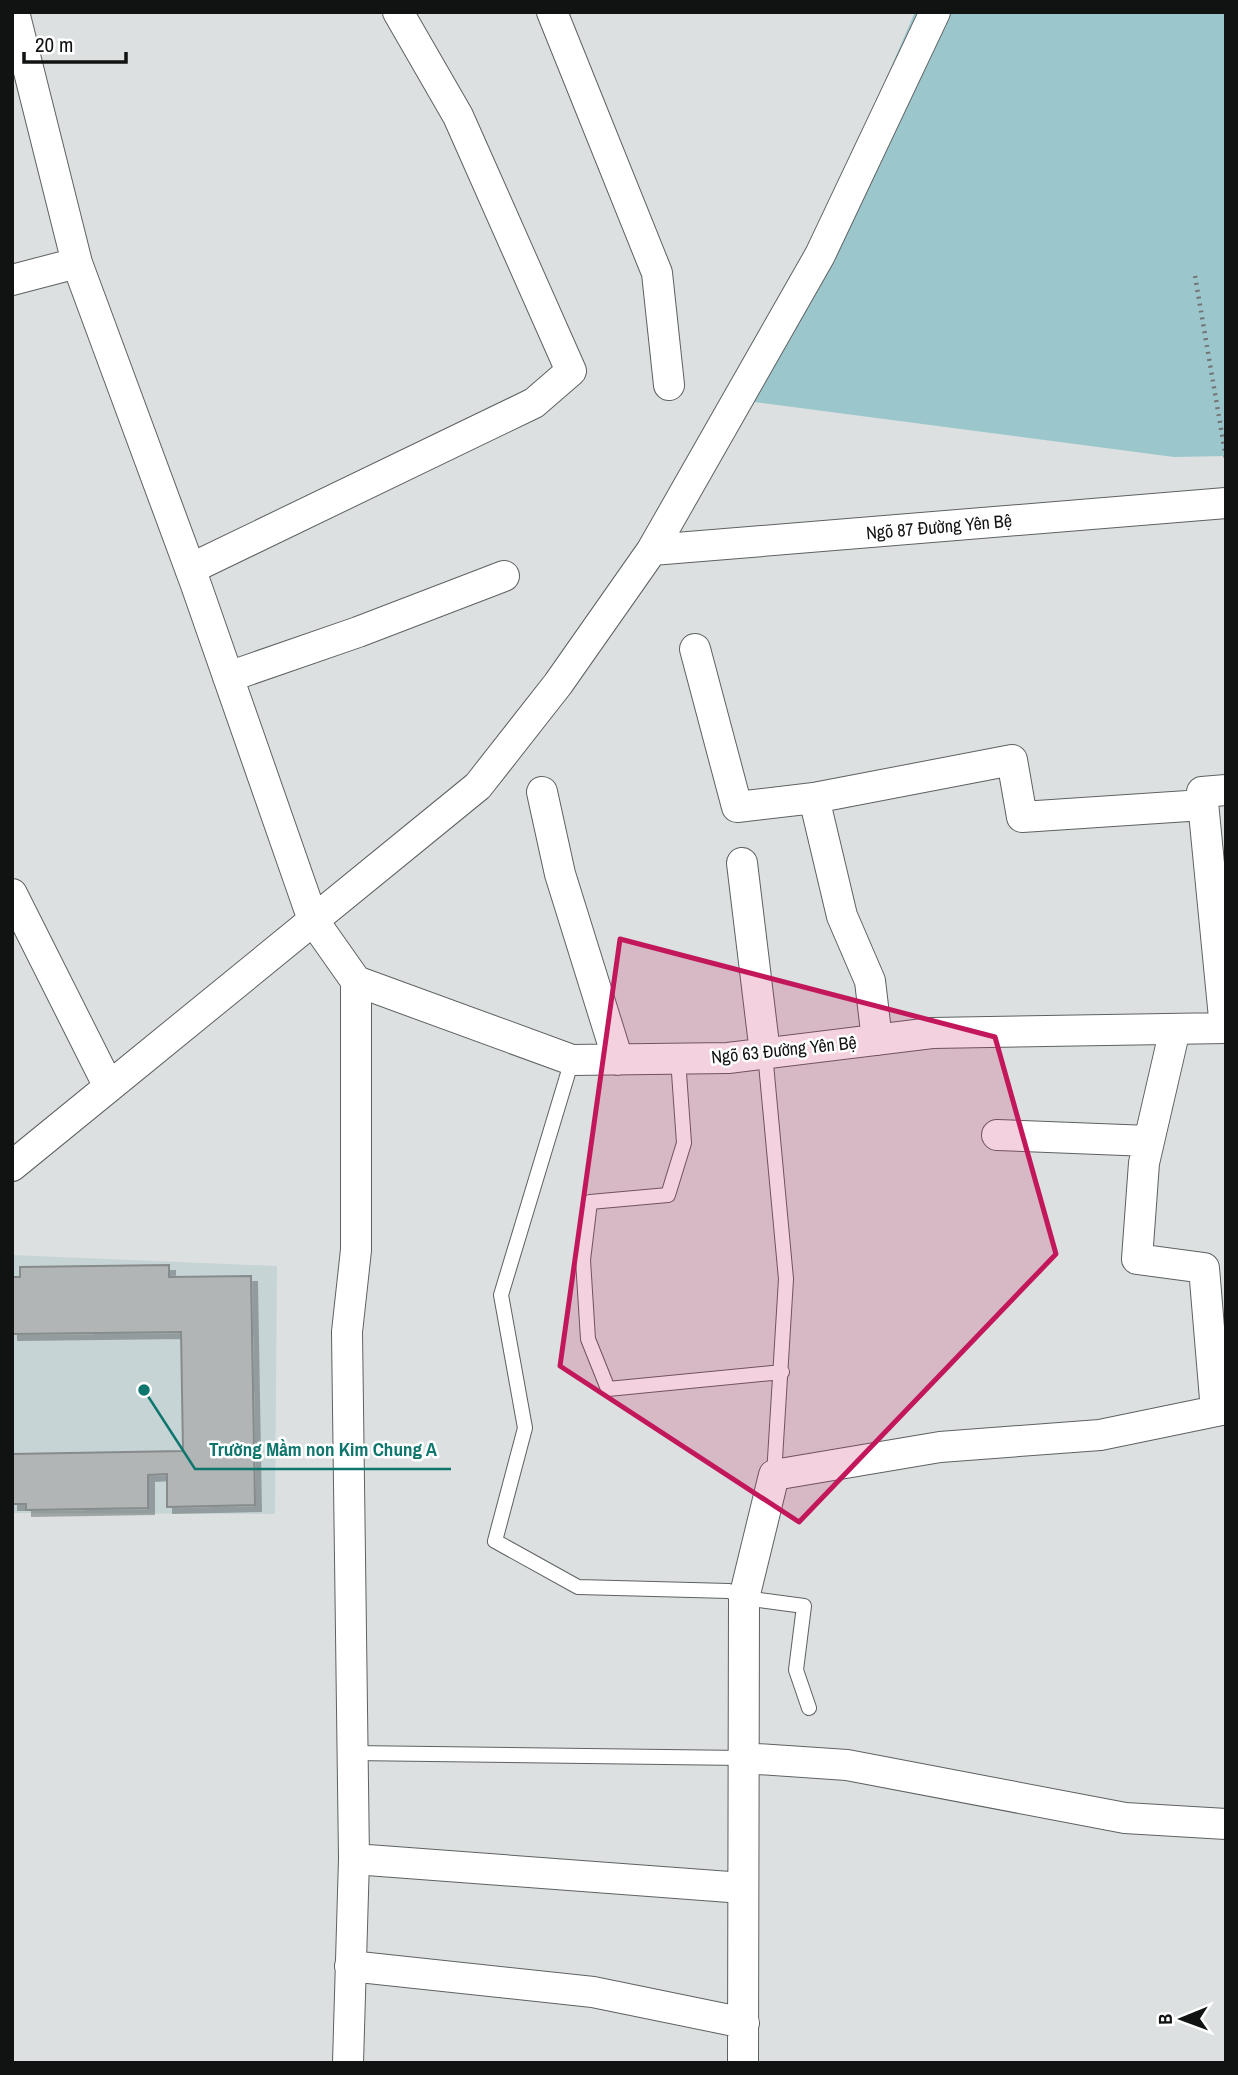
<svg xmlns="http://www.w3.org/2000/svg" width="1238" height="2075" font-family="'Archivo Narrow',sans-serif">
<defs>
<filter id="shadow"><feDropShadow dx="6" dy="6" stdDeviation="0" flood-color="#0004"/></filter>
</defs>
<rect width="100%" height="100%" fill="#dce0e0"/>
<path fill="#c7d4d6" d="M12,1255L277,1266L275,1514L12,1513Z"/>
<path fill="#9bc7cc" d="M915,12H1226V456L1174,457L746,401Z"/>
<path fill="#b1b5b5" stroke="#878b8b" stroke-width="2" filter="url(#shadow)" d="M169,1265V1277L251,1276L255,1505L167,1507V1474L148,1475V1508L26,1510V1504H12V1454L183,1451L181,1332L12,1334V1277H20V1267Z"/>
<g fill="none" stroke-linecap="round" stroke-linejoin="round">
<g stroke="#5e6162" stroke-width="16">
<path id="service" d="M765,1053L786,1279L774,1475
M678,1059L684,1143L668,1195L590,1202L583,1260L588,1339L608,1389L782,1372
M572,1060L501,1295L525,1428L495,1541L578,1587L729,1591L744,1598L804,1606L796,1670L809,1708
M352,1753L743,1758"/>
</g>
<g stroke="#5e6162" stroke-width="32">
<path id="minor" d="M14,12L77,263L195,582L313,920L356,981V1250L347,1332L354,1859L348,2063
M552,12L657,273L669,385
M12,280L77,263
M652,550L1226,503
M190,569L534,403L571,371L458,116L398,12
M695,649L737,807L814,798L1012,760L1022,817L1203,805
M228,677L358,632L504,576
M542,792L560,874L618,1060
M814,798L842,916L870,981L877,1040
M742,863L765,1053
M12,894L109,1087
M356,981L572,1060L728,1058L932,1033L1226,1028
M1225,1028L1202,792L1226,790
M1175,1029L1144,1163L1137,1259L1204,1268L1216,1411
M997,1135L1149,1141
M12,1166L478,786L558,684L652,550L820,255L935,12
M743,1758L847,1765L1125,1818L1226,1824
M354,1859L743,1888
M350,1966L593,1992L744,2023
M743,2063L744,1598L774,1475L940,1447L1100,1435L1226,1409"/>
</g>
<path stroke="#737575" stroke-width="4.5" stroke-dasharray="2 5" stroke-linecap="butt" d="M1195,276L1226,458"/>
<use href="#service" stroke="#fff" stroke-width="14"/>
<use href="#minor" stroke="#fff" stroke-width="30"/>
</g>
<path fill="#c2185b" fill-opacity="0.2" stroke="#c2185b" stroke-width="5" stroke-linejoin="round" d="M620,939L995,1037L1056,1254L799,1522L560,1366Z"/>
<g text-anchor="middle" stroke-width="5" stroke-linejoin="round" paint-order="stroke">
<g font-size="18" fill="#111212" stroke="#fff">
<text transform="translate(939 527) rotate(-5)" y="6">Ngõ 87 Đường Yên Bệ</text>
<text transform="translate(784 1050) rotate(-6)" y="6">Ngõ 63 Đường Yên Bệ</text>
</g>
</g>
<path fill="none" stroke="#0f766e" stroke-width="2.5" d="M144 1390L195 1469H451"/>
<circle fill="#0f766e" stroke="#fff" stroke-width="2.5" cx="144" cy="1390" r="7"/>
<g font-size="19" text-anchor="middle" font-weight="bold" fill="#0f766e" stroke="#fff" stroke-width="5" stroke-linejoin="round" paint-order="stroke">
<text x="323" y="1456">Trường Mầm non Kim Chung A</text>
</g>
<rect width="1238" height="2075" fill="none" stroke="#111212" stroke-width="28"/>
<g transform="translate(1182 2019) rotate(269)" stroke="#ffffff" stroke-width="5" paint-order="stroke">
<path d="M0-5L12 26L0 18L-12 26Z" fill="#111212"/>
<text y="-10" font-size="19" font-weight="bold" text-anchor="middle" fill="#111212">B</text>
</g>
<path d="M24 52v10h102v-10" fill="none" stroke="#111212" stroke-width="3.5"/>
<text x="35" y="52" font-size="21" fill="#111212" stroke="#ffffff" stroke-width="5" paint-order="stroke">20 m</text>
</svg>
